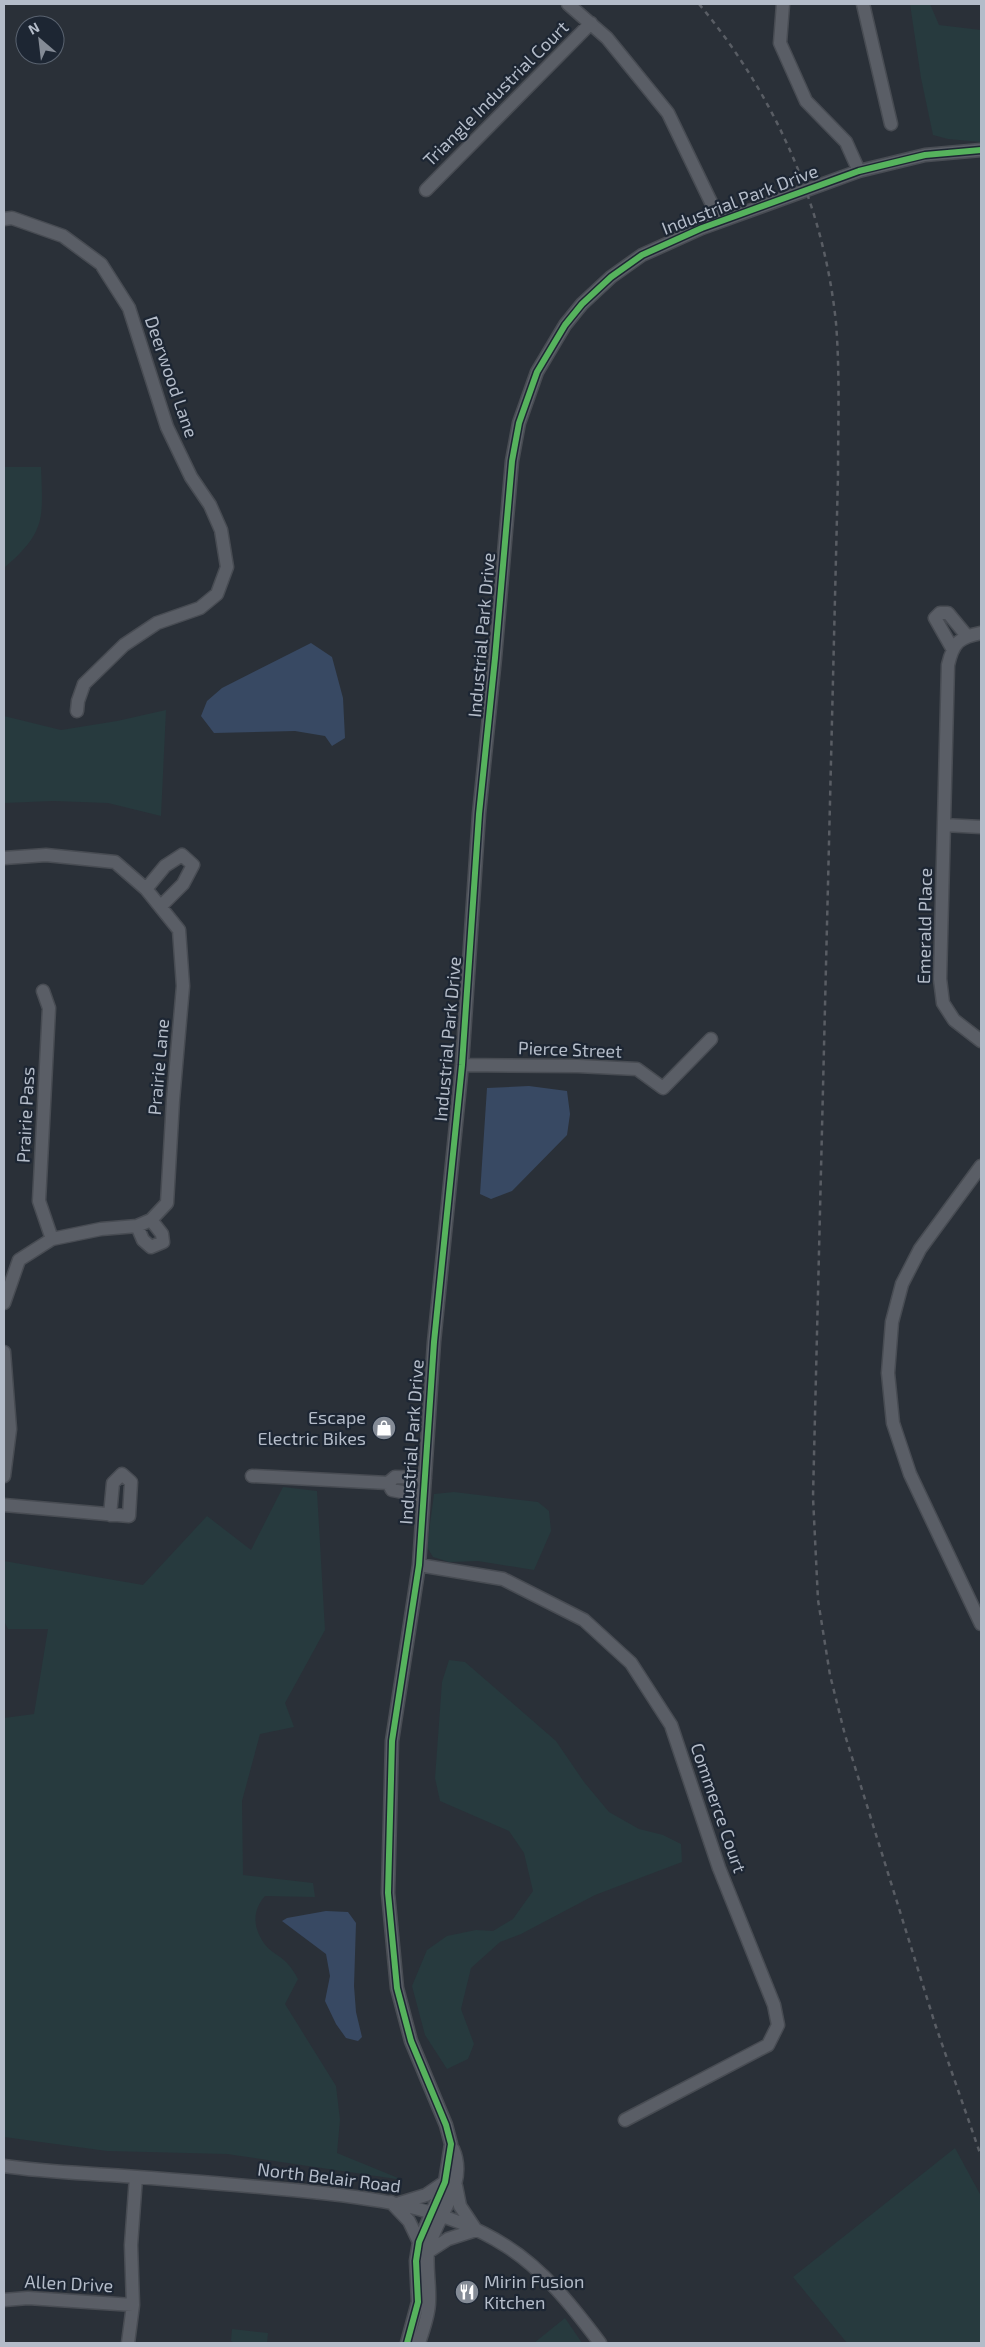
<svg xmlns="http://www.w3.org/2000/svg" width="985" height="2347" font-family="'Exo 2',sans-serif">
<rect width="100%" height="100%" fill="#2a3038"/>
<path fill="#273a3e" d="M910,4H930L939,25L981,30V142L948,139L933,135L921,78Z
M4,467H41C43,519 46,532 4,568Z
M166,710L161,816L108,803L53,801L4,803V716L61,730L117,721Z
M283,1487L317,1491L325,1630L285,1703L294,1727L260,1734L242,1801L243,1875L313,1883L315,1897L265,1896C250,1913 254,1932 268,1948C274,1954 282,1957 287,1963C292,1968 295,1974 298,1979L285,2004L336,2086L340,2120L337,2153L403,2180L227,2154L107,2151L4,2137V1718L34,1714L48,1629H8L4,1621V1561L143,1585L207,1516L251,1550Z
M454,1492L538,1502L549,1511L551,1531L534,1570L478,1561L449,1562L433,1557L427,1547L434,1494Z
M449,1660L465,1662L556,1741L584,1782L609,1812L639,1829L663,1835L681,1844L682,1862L595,1895L521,1934L500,1942L471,1968L461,2009L474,2044L468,2059L447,2069L425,2035L412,1986L427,1950L447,1936L476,1930L493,1931L513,1919L533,1891L524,1853L509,1831L440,1801L435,1778L442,1682Z
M955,2148L981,2196V2343H847L793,2277Z
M565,2318L582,2343H534Z
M232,2329L268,2333L267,2343H235L231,2341Z"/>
<path fill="#384963" d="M311,643L332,657L343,698L345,738L332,746L325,736L295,731L214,733L201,716L207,701L222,688Z
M529,1086L567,1091L570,1114L567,1135L512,1191L491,1199L480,1194L487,1088Z
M326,1911L348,1912L356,1923L354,1986L356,2012L362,2037L358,2041L346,2038L336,2024L325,2001L330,1976L326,1954L282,1921L287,1918Z"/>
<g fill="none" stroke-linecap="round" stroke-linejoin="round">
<g stroke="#484c53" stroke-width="15">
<path id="minor" d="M568,4L607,38L668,113L720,221
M783,4L780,43L806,101L846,142L859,171
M863,4L891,124
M426,190L591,23
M4,219L12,218L63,236L101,264L129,308L167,427L191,477L210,505L221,530L227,567L217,594L200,608L157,623L124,645L84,684L78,701L77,711
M981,633C959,637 953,643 948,665L940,979L943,1003L954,1020L981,1041
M952,648L935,618L940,613H948L967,636
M944,825L981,827
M4,858L46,855L115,862L146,889L179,930L183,986L173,1100L167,1203L151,1220L137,1226L101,1229L52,1239L19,1260L4,1303
M146,889L165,866L182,855L193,865L183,884L161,906
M43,991L49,1008L39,1201L52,1239
M462,1065L578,1066L637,1069L663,1088L711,1039
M981,1166L920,1249L902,1284L892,1322L888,1373L893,1423L910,1474L981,1624
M137,1226L143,1240L151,1247L163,1242L162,1234L151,1220
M4,1352L10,1429L4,1476
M252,1476L388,1483L395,1477L425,1478
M388,1483L392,1490L423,1496
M4,1505L129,1516L131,1482L122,1474L113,1483L110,1515
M419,1565L503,1579L584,1620L631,1663L671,1725L719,1868L774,2005L778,2025L768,2045L625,2120
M4,2166C44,2172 84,2173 124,2176C180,2180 237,2185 293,2190C366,2197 442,2205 506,2246C544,2270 573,2307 600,2343
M391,2202L409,2221L419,2242
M400,2203L426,2195L445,2182
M428,2252L448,2239L476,2230L460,2206L456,2186
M4,2300L28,2298L133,2305
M128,2343L133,2305L131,2245L136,2177
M407,2343L418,2302L416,2261L419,2242L445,2182L451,2144L446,2125L411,2041L397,1988L388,1893L392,1741L419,1565L434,1342L462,1065L479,814L495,658L512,461L519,423L537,372L565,325L582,304L611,277L642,255L702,228L859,171L925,155L981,150
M419,2343C423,2330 429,2315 429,2302C430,2285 426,2267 428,2251C435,2217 469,2185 453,2149"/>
</g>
<use href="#minor" stroke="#5a5e66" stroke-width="12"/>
<path stroke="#595d64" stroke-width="2.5" stroke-dasharray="5 5" stroke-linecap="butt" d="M699,4C774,94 824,205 836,323C840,374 838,424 838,475L813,1497L818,1600L830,1675L845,1735L935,2024L981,2156"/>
<g stroke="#1d2633" stroke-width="9">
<path id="cycleway" d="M407,2343L418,2302L416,2261L419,2242L445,2182L451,2144L446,2125L411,2041L397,1988L388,1893L392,1741L419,1565L434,1342L462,1065L479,814L495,658L512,461L519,423L537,372L565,325L582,304L611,277L642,255L702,228L859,171L925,155L981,150"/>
</g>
<use href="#cycleway" stroke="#56b35d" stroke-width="6"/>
</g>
<defs>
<g id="shop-disc" transform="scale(1.25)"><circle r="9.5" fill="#848b96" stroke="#1d2633"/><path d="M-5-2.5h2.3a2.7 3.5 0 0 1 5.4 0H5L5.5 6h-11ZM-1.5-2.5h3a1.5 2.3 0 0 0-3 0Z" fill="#fff"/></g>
<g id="restaurant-disc" transform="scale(1.25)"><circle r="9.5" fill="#848b96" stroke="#1d2633"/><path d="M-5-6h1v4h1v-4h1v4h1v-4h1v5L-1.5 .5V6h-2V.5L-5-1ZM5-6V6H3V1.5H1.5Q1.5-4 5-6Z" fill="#fff"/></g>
</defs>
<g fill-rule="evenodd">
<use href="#shop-disc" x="384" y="1428"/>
<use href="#restaurant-disc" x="467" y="2292"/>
</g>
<g text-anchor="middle" stroke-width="4.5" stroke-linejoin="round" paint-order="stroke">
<g font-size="18" fill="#b4bcc9" stroke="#1d2633">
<text transform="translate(496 94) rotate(-45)" y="6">Triangle Industrial Court</text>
<text transform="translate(740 200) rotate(-21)" y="6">Industrial Park Drive</text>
<text transform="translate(171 377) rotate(71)" y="6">Deerwood Lane</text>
<text transform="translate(482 635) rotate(-85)" y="6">Industrial Park Drive</text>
<text transform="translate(925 926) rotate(-89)" y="6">Emerald Place</text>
<text transform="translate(448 1039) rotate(-85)" y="6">Industrial Park Drive</text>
<text transform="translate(570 1050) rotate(2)" y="6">Pierce Street</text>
<text transform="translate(159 1067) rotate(-85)" y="6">Prairie Lane</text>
<text transform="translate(26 1115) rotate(-87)" y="6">Prairie Pass</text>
<text transform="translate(412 1442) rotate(-86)" y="6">Industrial Park Drive</text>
<text transform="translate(718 1808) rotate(71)" y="6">Commerce Court</text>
<text transform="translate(329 2178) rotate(7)" y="6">North Belair Road</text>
<text transform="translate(69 2284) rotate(3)" y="6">Allen Drive</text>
</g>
<g font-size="18" fill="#b4bcc9" stroke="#1d2633" text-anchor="end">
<text x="366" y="1424">Escape<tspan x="366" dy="21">Electric Bikes</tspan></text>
<text x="484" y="2288" text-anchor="start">Mirin Fusion<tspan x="484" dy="21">Kitchen</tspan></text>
</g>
</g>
<rect width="985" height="2347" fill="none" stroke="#b4bcc9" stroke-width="10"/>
<g transform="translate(40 40) rotate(332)"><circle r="24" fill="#1d2633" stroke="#59626f"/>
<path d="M0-4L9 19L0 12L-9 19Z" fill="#848b96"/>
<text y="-8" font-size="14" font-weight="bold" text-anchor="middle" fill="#b4bcc9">N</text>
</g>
</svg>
